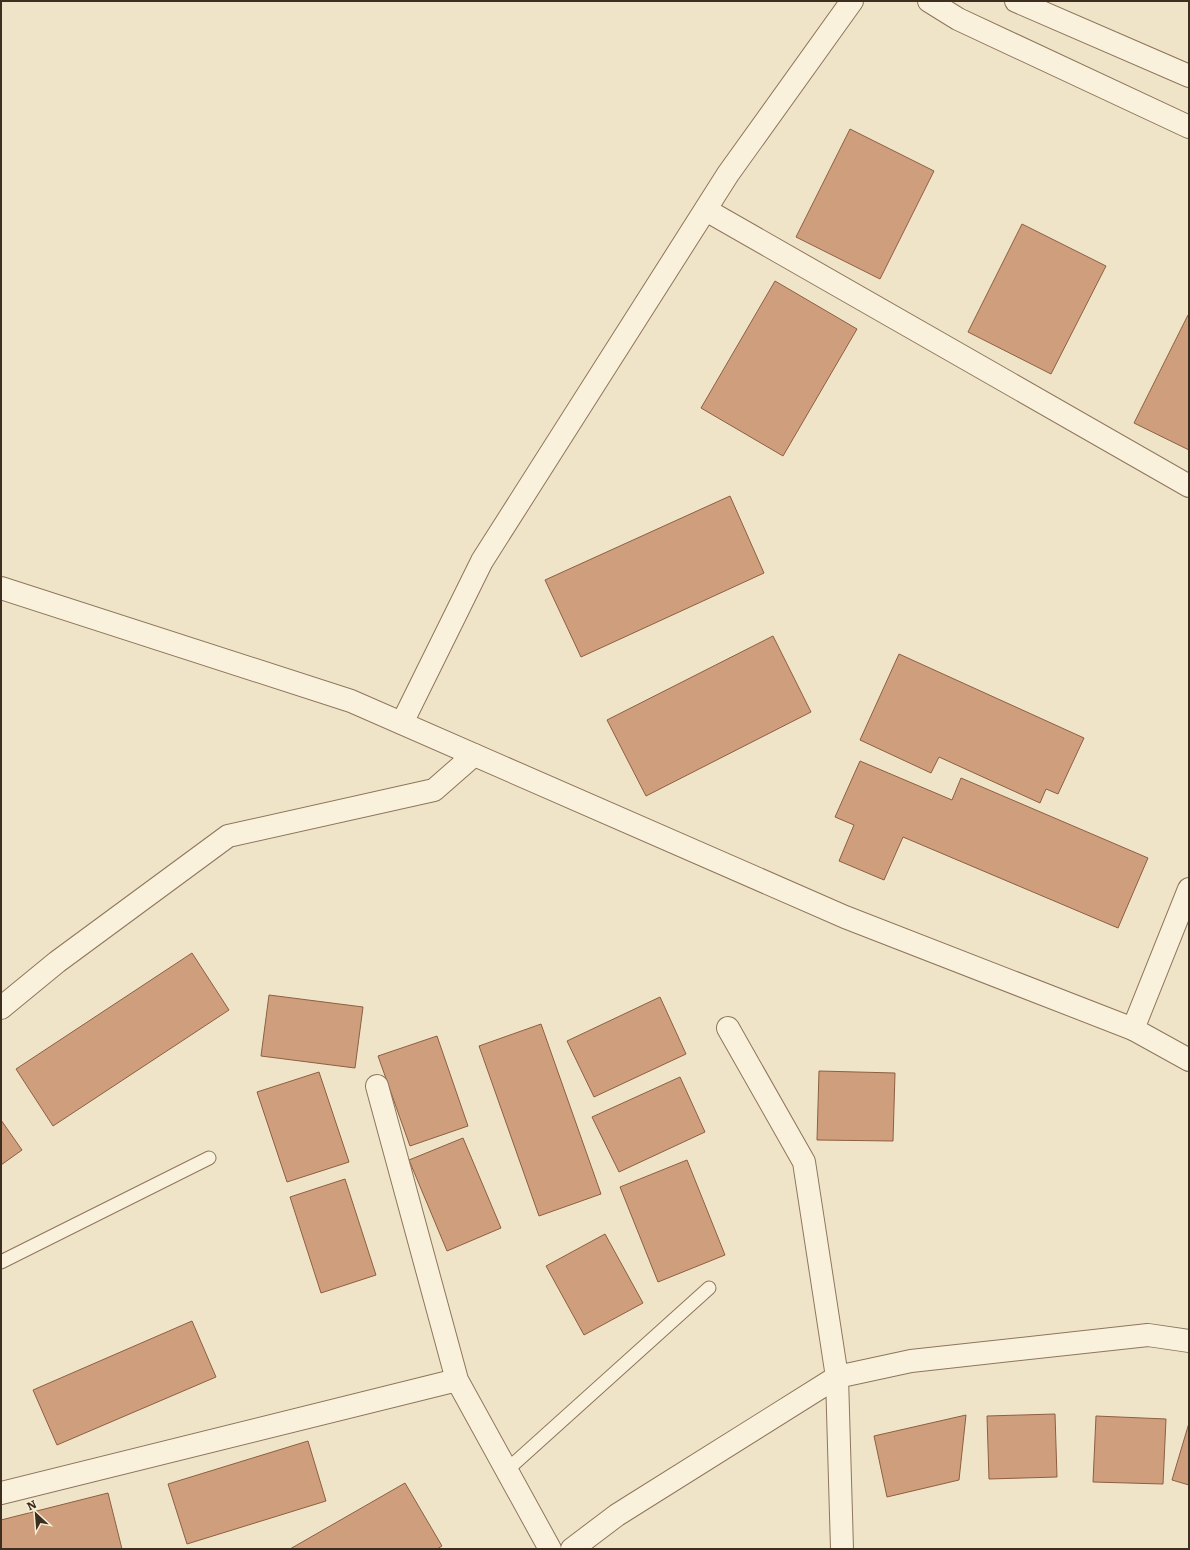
<svg xmlns="http://www.w3.org/2000/svg" width="1190" height="1550" font-family="Literata,serif">
<rect width="100%" height="100%" fill="#f0e4c8"/>
<path fill="#cf9f7d" stroke="#8d5f41" d="M850,129L934,171L880,279L796,237Z
M1022,224L1106,266L1051,374L968,332Z
M775,281L857,329L783,456L701,408Z
M1188,315L1189,316V450L1134,423Z
M730,496L764,573L581,657L545,580Z
M773,636L811,712L646,796L607,720Z
M899,654L1084,738L1058,794L1046,789L1040,803L939,757L931,773L860,740Z
M860,761L952,800L961,778L1148,858L1118,928L903,837L884,880L839,861L854,825L835,817Z
M192,953L229,1010L53,1126L16,1069Z
M269,995L363,1007L355,1068L261,1056Z
M660,997L686,1054L594,1097L567,1041Z
M541,1024L601,1194L539,1216L479,1046Z
M437,1036L468,1126L410,1146L378,1056Z
M819,1071L895,1073L893,1141L817,1140Z
M319,1072L349,1162L287,1182L257,1092Z
M680,1077L705,1132L619,1172L592,1117Z
M1,1120L22,1150L1,1165Z
M463,1138L501,1228L447,1251L409,1160Z
M687,1160L725,1255L658,1282L620,1187Z
M345,1179L376,1275L321,1293L290,1197Z
M605,1234L643,1303L584,1335L546,1266Z
M192,1321L216,1377L57,1445L33,1390Z
M1055,1414L1057,1477L989,1479L987,1416Z
M966,1415L959,1480L887,1497L874,1436Z
M1096,1416L1166,1419L1163,1484L1093,1482Z
M1189,1423V1485L1172,1480Z
M308,1441L326,1501L187,1544L168,1484Z
M405,1483L442,1546L437,1549H290Z
M108,1493L122,1549H1V1520Z"/>
<g fill="none" stroke-linecap="round" stroke-linejoin="round">
<g stroke="#8d765c" stroke-width="15">
<path id="service" d="M1,1262L209,1158
M507,1470L709,1288"/>
</g>
<g stroke="#8d765c" stroke-width="24">
<path id="minor" d="M706,210L1189,486
M402,723L482,561L728,174L852,1
M1,1008L57,962L228,836L434,790L474,755
M728,1028L804,1162L837,1377L842,1549
M1133,1029L1189,889
M377,1086L457,1380L550,1549
M1,1493L457,1380
M572,1549L617,1515L837,1377L911,1361L1148,1335L1189,1341"/>
</g>
<g stroke="#8d765c" stroke-width="24">
<path id="tertiary" d="M929,1L958,19L1189,127
M1016,1L1189,76
M1,588L351,701L845,917L1133,1029L1189,1060"/>
</g>
<use href="#service" stroke="#faf1dc" stroke-width="13"/>
<use href="#minor" stroke="#faf1dc" stroke-width="22"/>
<use href="#tertiary" stroke="#faf1dc" stroke-width="22"/>
</g>
<rect width="1190" height="1550" fill="none" stroke="#3d2e20" stroke-width="4"/>
<g transform="translate(36 1514) rotate(334)" stroke="#f7eed8" stroke-width="3" paint-order="stroke">
<path d="M0-3L7 15L0 10L-7 15Z" fill="#3d2e20"/>
<text y="-6" font-size="11" font-weight="bold" text-anchor="middle" fill="#3d2e20">N</text>
</g>
</svg>
